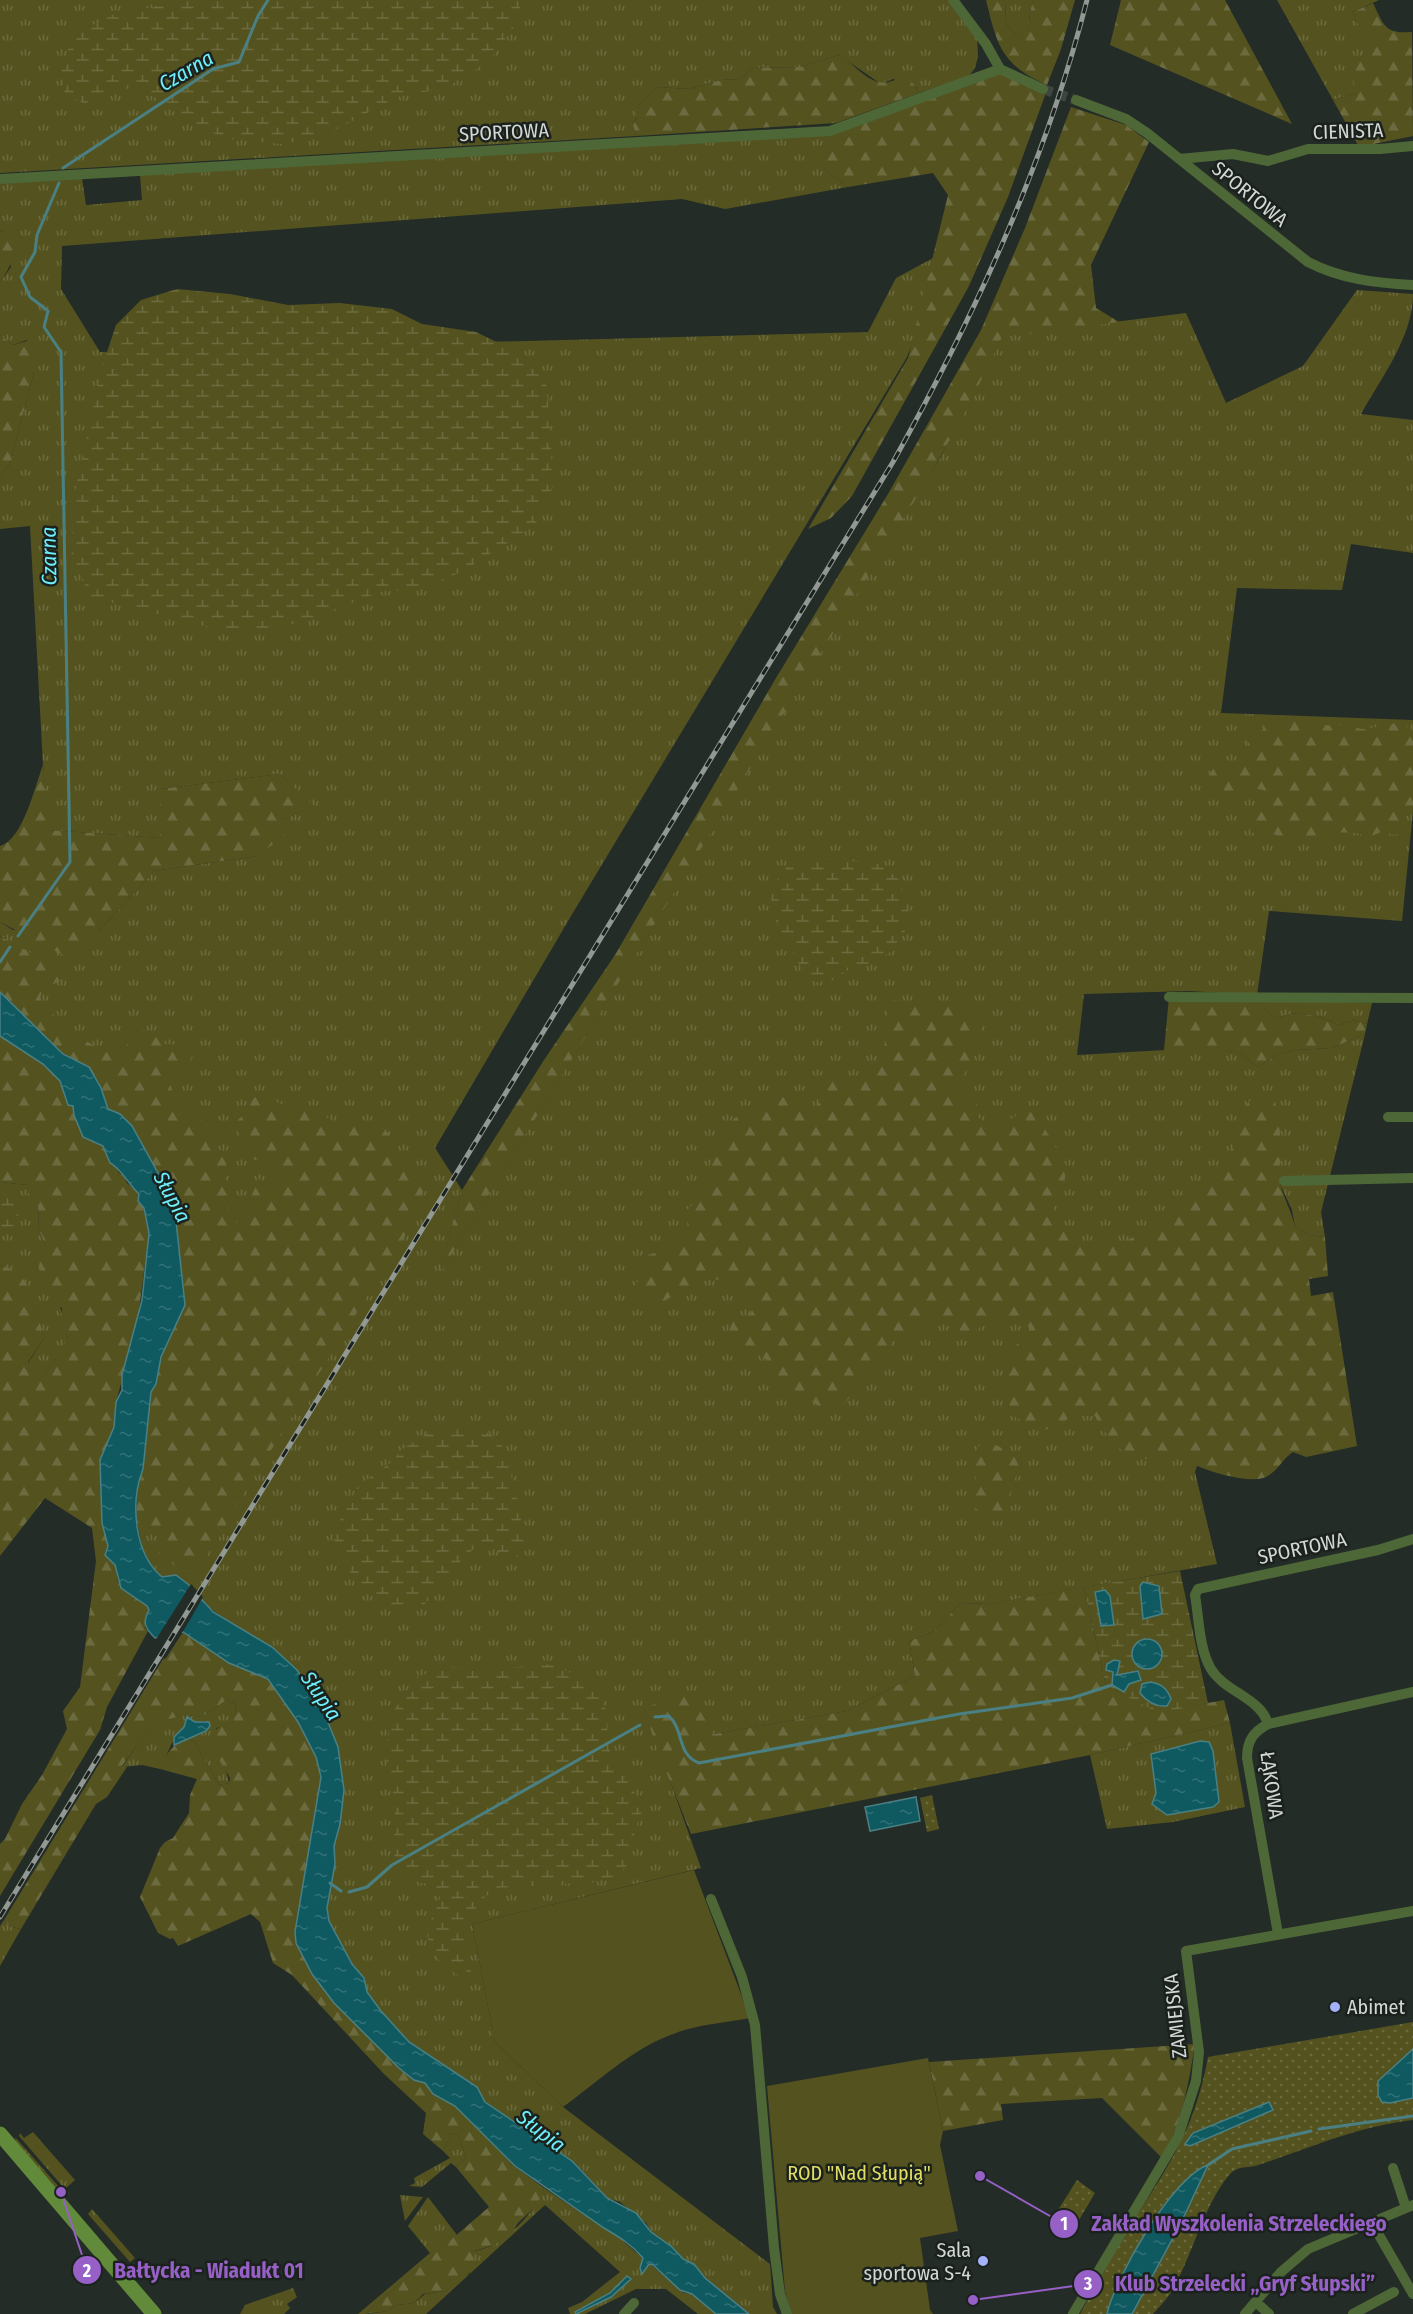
<svg xmlns="http://www.w3.org/2000/svg" width="1413" height="2314" font-family="'Fira Sans Condensed',sans-serif">
<defs>
<pattern id="grass-tufts" width="24" height="20" patternUnits="userSpaceOnUse" patternTransform="scale(1.5)"><rect width="24" height="20" fill="#54531f"/><path d="M3 7l-1-3M5 7V3M7 7l1-3M15 17l-1-3M17 17v-4M19 17l1-3" fill="none" stroke="#6c6b3f"/></pattern>
<pattern id="forest-firs" width="22" height="20" patternUnits="userSpaceOnUse" patternTransform="scale(1.5)"><rect width="22" height="20" fill="#54531f"/><path d="M5 1l3.5 6h-7zM16 11l3.5 6h-7z" fill="#6c6b3f"/></pattern>
<pattern id="wetland-marsh" width="20" height="14" patternUnits="userSpaceOnUse" patternTransform="scale(1.5)"><rect width="20" height="14" fill="#54531f"/><path d="M1 5h8M5 5V1M11 12h8M15 12V8" fill="none" stroke="#6c6b3f"/></pattern>
<pattern id="park-dots" width="8" height="8" patternUnits="userSpaceOnUse" patternTransform="scale(1.5)"><rect width="8" height="8" fill="#54531f"/><path d="M2 2h.1M6 6h.1" fill="none" stroke="#6c6b3f" stroke-width="1.8" stroke-linecap="round"/></pattern>
<pattern id="water-ripples" width="26" height="14" patternUnits="userSpaceOnUse" patternTransform="scale(1.5)"><rect width="26" height="14" fill="#0f5a61"/><path d="M2 4q2-2 4 0t4 0M15 11q2-2 4 0t4 0" fill="none" stroke="#317177"/></pattern>
</defs>
<rect width="100%" height="100%" fill="#242c27"/>
<path fill="url(#grass-tufts)" d="M0,0H950L977,35L978,57L975,68L969,76L919,93L916,87L893,79L881,84L839,55L800,67L753,68L740,79L721,80L689,89L657,87L638,105L637,117L633,124L636,136L0,173Z
M1005,0H1034C1028,11 1031,21 1027,33L1016,34L1006,24Z
M1277,0H1379L1352,12L1373,54L1357,93L1333,100Z
M830,131L821,153L827,172L848,187L725,209L682,199L62,246L61,289L100,352L868,332L896,278L935,257L916,333L907,357L571,916L435,1148L462,1190L439,1275L940,458L1002,336L1186,313L1226,403L1303,366L1357,290L1413,294C1413,337 1381,378 1361,414L1413,420V553L1351,544L1342,590L1237,588L1221,713L1413,720V811L1402,921L1269,911L1257,995L1189,991L1084,994L1077,1055L1183,1049L1239,1052L1257,1067L1279,1054L1295,1050L1332,1048L1365,1034L1321,1212L1325,1237L1309,1235L1295,1227L1292,1210L1280,1184L1267,1247L1195,1472L1217,1564L989,1604L961,1603L933,1632L909,1641L915,1676L847,1711L714,1734L644,1708L701,1868L472,1924L495,2042L563,2107L770,2264L773,2307L777,2314H749L705,2278L694,2264L683,2259L672,2247L651,2232L646,2223L620,2202L607,2198L579,2167L536,2135L485,2102L477,2087L409,2042L381,2011L367,1992L364,1978L352,1964L329,1921L327,1908L335,1864L334,1846L340,1824L344,1790L338,1747L322,1708L297,1670L272,1647L239,1629L168,1578L162,1577L149,1564L142,1547L136,1516L161,1357L185,1304L174,1202L108,1109L105,1101L63,1054L11,1005L6,997V939L0,936V922L13,930L98,932L154,871L257,856L282,820L313,806L280,774L160,789V838L49,830L43,765L30,526L0,529V476L10,464L34,372L27,340L13,345L0,335V282L11,267L3,231L0,230V183L82,178L86,205L142,200L140,175Z
M1237,999L1372,1003L1367,1024L1355,1020L1338,1025C1326,1017 1306,1013 1291,1014C1284,1015 1281,1019 1273,1018L1265,1009Z
M0,1182L28,1185L38,1205L39,1230L45,1245L68,1339L46,1373H31L28,1363L45,1337C33,1311 34,1273 0,1265Z
M227,1700L235,1704L236,1714L227,1725L216,1728L229,1783L219,1785L194,1741L185,1738L206,1731L205,1721L196,1722L191,1720L172,1743L160,1769L142,1765L122,1767L154,1721L188,1715L201,1717Z
M1230,1723L1245,1807L1173,1822L1107,1829L1090,1755Z
M4,1920L12,1927L21,1929L0,1966V1926Z
M33,2132L75,2180L66,2188L70,2195L19,2136L20,2133L24,2138Z
M452,2133L459,2136L466,2158L456,2167L451,2163L422,2187L409,2186L415,2183L414,2178L450,2158L443,2151Z
M15,2137L59,2187L57,2189L16,2142Z
M544,2188L608,2231L620,2235L624,2242L684,2293L692,2294L716,2314H698L666,2289H636L585,2314H570L568,2308L582,2302L620,2272L545,2205L426,2314H369L388,2311L397,2305L414,2303L425,2294L445,2291L470,2273L471,2251C499,2251 535,2214 544,2188Z
M400,2195L423,2197L405,2221Z
M428,2197L457,2235L365,2314H358L430,2253L408,2226Z
M92,2209L135,2258L130,2262L88,2214Z
M293,2288L297,2297L287,2304L290,2308L284,2314H240L245,2305Z"/>
<path fill="url(#forest-firs)" d="M986,0H1005L1006,24L1016,34L1027,32C1031,21 1028,11 1034,0H1075L1061,49L1047,85C1002,65 997,46 986,0Z
M1121,0H1225L1292,124L1110,45Z
M1373,3C1384,26 1385,34 1412,32L1413,136L1359,147L1333,100L1357,93L1346,60L1372,54L1352,12Z
M839,55C854,63 862,78 879,82C895,86 905,65 919,93L836,123L636,136L633,125L637,117L638,105L657,87L689,89L721,80L740,79L753,68L800,67Z
M1000,69L1047,90L1008,197L969,286L852,496L831,518L808,529L908,358L948,195L933,173L848,187L827,172L820,153L830,131Z
M1071,107L1126,125L1149,142L1091,265L1096,308L1119,322L1002,337L968,407L929,477L438,1277L462,1190L544,1060L615,955L776,678L888,494L981,330L1025,228Z
M0,230L12,236C16,256 11,266 0,282Z
M0,335L13,345L34,339L39,343L40,349L10,464L0,476Z
M1273,716C1294,716 1330,732 1348,723C1353,724 1356,728 1361,729C1379,730 1397,715 1413,731V807L1403,818L1402,831L1396,835L1381,832L1369,837L1356,833L1332,832L1324,838L1309,842L1289,841L1274,834H1254C1243,816 1268,806 1277,792L1251,788L1211,795L1206,790C1210,763 1220,760 1242,767L1251,762L1254,755L1248,747L1247,735L1265,729L1263,724Z
M43,765L50,830L160,838V789L280,774L314,806L282,820L284,836L257,856L154,871L98,932L65,956L0,922V846C23,840 35,786 43,765Z
M0,936L63,971L60,981L42,989L40,999L56,1018L67,1022L69,1032L112,1055L125,1051L129,1037L146,1029L164,1044L182,1045L192,1057L182,1075L170,1083L176,1105L191,1116L212,1125L216,1147L228,1156C225,1170 223,1182 233,1193L227,1211L235,1225L245,1211L259,1179L271,1184L288,1178C279,1164 267,1161 251,1159L234,1124L244,1114L248,1098L265,1096L289,1108L306,1103L334,1122L357,1121L389,1133L398,1153L414,1162L424,1184L420,1211L401,1242L231,1514L222,1533L196,1571L180,1570L159,1553V1534L136,1516L138,1480L143,1469L151,1392L156,1384L161,1357L185,1304L174,1202L132,1126L120,1114L108,1109L89,1067L63,1054L0,992Z
M1169,997L1251,1001L1265,1009L1273,1018C1281,1019 1284,1015 1291,1014C1306,1013 1326,1017 1338,1025L1355,1020L1367,1024L1365,1034L1332,1048L1295,1050L1279,1054L1257,1067L1239,1052L1164,1050Z
M889,1000L903,1001L925,1009L941,1003L971,1011L984,1023L958,1091L977,1100L978,1117L988,1125L999,1127L1028,1108L1043,1115L1045,1129L1066,1165L1064,1189L1054,1201L1053,1224C1066,1234 1084,1246 1102,1246C1136,1247 1173,1206 1195,1184C1205,1174 1222,1166 1229,1154C1239,1139 1241,1119 1248,1102L1264,1096L1275,1102C1283,1125 1279,1158 1280,1182C1281,1192 1292,1212 1295,1227L1309,1235L1325,1237L1328,1276L1309,1279L1311,1296L1333,1292L1357,1446L1306,1457L1293,1452C1282,1459 1279,1470 1266,1477C1247,1486 1187,1466 1174,1452C1164,1453 1151,1459 1142,1459C1121,1458 1104,1432 1095,1416L1073,1415L1056,1427L1039,1431L1009,1413L1010,1393L1004,1372L1016,1345L1029,1338V1327L1015,1319L982,1325L968,1339L952,1341V1327L944,1318L926,1320L916,1331H901L843,1406H819L789,1386L766,1380L767,1360L755,1353L735,1351L729,1334L733,1318L749,1316L755,1304L742,1294L736,1283C694,1271 689,1290 653,1307L635,1291L640,1272L648,1255C667,1250 677,1244 688,1228L685,1212L704,1194L712,1156L725,1143L727,1125L743,1111L760,1110L782,1097L815,1107L825,1097L829,1081C893,1079 883,1049 889,1000Z
M0,1036L44,1064L60,1081L68,1105L73,1106L74,1115L83,1137L103,1146C106,1157 115,1162 119,1173L124,1175L127,1183L140,1194L149,1233L137,1325L116,1402L114,1427L100,1461L103,1524L108,1546L105,1552L115,1565L118,1582L147,1606L149,1610L145,1628L148,1631L107,1707L100,1730L0,1896V1844L5,1839L22,1804L42,1775L67,1729L63,1711L80,1687L96,1561L92,1528L45,1498L0,1556V1265C35,1273 33,1310 45,1337L28,1362L31,1373H46L68,1338L61,1319L62,1308L53,1303L39,1264L45,1245L39,1230L38,1205L30,1200L28,1185L0,1182Z
M992,1443L1013,1454L1019,1466L1006,1510L997,1522L974,1507C975,1499 977,1490 976,1482C975,1464 964,1467 980,1445Z
M1084,1587L1106,1686L1159,1712L1224,1700L1230,1723L1090,1755L691,1834L656,1746L644,1708L689,1693L714,1734L847,1711L915,1676L909,1641L933,1632L961,1603L989,1604Z
M183,1632L229,1663L268,1679L298,1722L316,1757L321,1777L295,1932L312,1974L334,2003L399,2068L414,2080L425,2083L433,2094L455,2106L514,2166L544,2188C538,2206 533,2209 520,2221C516,2224 515,2229 512,2233C506,2240 480,2251 471,2251L475,2259L474,2268L458,2284L445,2291L423,2294L414,2303L397,2305L388,2311L365,2314L489,2207L456,2167L466,2158L459,2136L452,2133L443,2151L423,2134L426,2113L384,2074L292,1975L273,1963L260,1922L251,1914L178,1946L173,1938L170,1939L158,1933L140,1897L160,1848L165,1842L173,1838L189,1813L190,1795L197,1779L160,1769C164,1755 173,1745 185,1738L194,1741L219,1785L229,1783L230,1778L211,1746L210,1735C218,1726 228,1723 236,1714L235,1704L227,1700L201,1717L188,1715L154,1722L122,1766L127,1767L107,1797L96,1804L21,1929L12,1927L4,1920L163,1659L166,1658Z
M1195,2044C1188,2085 1183,2122 1162,2158L1102,2098L1001,2104L1003,2120L943,2131L929,2062Z"/>
<path fill="url(#wetland-marsh)" d="M183,0H522L515,26L488,62L445,88L397,97L322,137L282,144L231,139L192,126L159,99L132,88L100,93L85,104L65,94L61,66L75,34L118,12L156,7Z
M177,289L230,294L288,305L340,303L392,309L422,324L476,332L521,354L545,372L551,434L552,488L535,525L463,571L419,590L383,591L295,624L232,633L90,597L71,552L76,486L102,367L116,325L141,300Z
M821,858L881,864L900,881L909,912L905,931L890,952L872,964L854,966L834,980L817,982L804,973L771,912L772,886L787,867Z
M0,1192L16,1203L19,1221L0,1236Z
M459,1424C474,1427 491,1431 501,1444C509,1456 525,1533 525,1549L517,1557L507,1558L494,1548L476,1547L463,1558L424,1605L399,1611L365,1590L351,1573L339,1554L334,1538L340,1520L358,1486L393,1461L401,1450L429,1433Z
M1180,1571L1208,1703L1159,1713L1106,1686L1084,1587Z
M553,1664L597,1686L608,1716L607,1734L611,1758L632,1788L643,1809L635,1829L631,1861L618,1875L596,1882L497,1888L481,1900L462,1930L473,1982C453,1976 420,1950 429,1925C432,1916 437,1908 440,1898L435,1886L406,1879L398,1870L394,1854L395,1802L385,1752L394,1710L415,1678L446,1666L481,1670Z"/>
<path fill="url(#park-dots)" d="M932,1795L939,1829L927,1832L920,1798Z
M1413,2022V2120C1357,2126 1308,2149 1255,2166C1246,2168 1237,2166 1230,2174C1204,2204 1193,2254 1173,2289C1168,2298 1160,2306 1153,2314H1080C1094,2289 1107,2263 1123,2238C1163,2173 1194,2135 1208,2057Z
M1077,2180L1095,2193L1079,2220L1075,2221L1058,2210Z"/>
<path fill="#54531f" d="M694,1870L750,2018C723,2023 693,2025 668,2036C630,2051 596,2083 563,2107L495,2042L472,1924Z
M928,2058L943,2131L940,2145L958,2231L920,2238L930,2310L933,2314H791L785,2291L767,2086Z"/>
<path fill="url(#water-ripples)" stroke="#4a8084" stroke-width="1.5" d="M0,992L63,1054L89,1067L101,1088L108,1109L120,1114L132,1126L174,1202L185,1305L161,1357L156,1384L151,1392L143,1469C130,1502 134,1554 162,1577L176,1575L189,1585L213,1612L272,1647L297,1670L322,1708L338,1747L344,1790L340,1824L334,1846L335,1864L327,1908L329,1921L352,1964L364,1978L367,1992L381,2011L409,2042L477,2087L485,2102L572,2161L607,2198L636,2213L651,2232L672,2247L683,2259L694,2264L705,2278L749,2314H716L692,2294L680,2290L653,2265L649,2264L642,2274L640,2268L643,2258C631,2244 619,2237 604,2228L515,2166L455,2106L433,2094L425,2083L414,2080L399,2068L334,2003L312,1974L296,1943L295,1932L321,1777L316,1757L298,1722L268,1679L229,1663L183,1632L155,1638C145,1628 142,1623 149,1610L147,1606L121,1588L115,1565L105,1555L108,1546L102,1523L100,1460L114,1427L116,1402L122,1390V1375L142,1300L149,1233L144,1208L138,1201L139,1194C129,1185 120,1167 110,1163L103,1146L83,1137L74,1115L73,1106L68,1105L60,1081L43,1064L0,1036Z
M1143,1582L1159,1586L1162,1614L1143,1619L1140,1586Z
M1105,1590L1110,1596L1114,1625L1101,1626L1095,1592Z
M1132 1654a15 15 0 1 1 30 0a15 15 0 1 1-30 0Z
M1114,1660L1120,1661L1117,1675L1138,1671L1141,1680L1129,1684L1124,1692L1112,1685L1113,1672L1106,1670L1107,1664Z
M1151,1682C1161,1684 1167,1688 1171,1699L1167,1706C1155,1707 1147,1702 1140,1693L1142,1684Z
M187,1717L195,1722H209L210,1726L206,1731L174,1745V1737L184,1727Z
M1200,1741L1209,1742L1213,1751L1219,1802L1213,1807L1167,1815L1152,1804L1156,1793L1151,1754Z
M916,1797L920,1821L870,1831L865,1807Z
M1413,2049V2098L1390,2103L1382,2102L1378,2095V2081Z
M1269,2102L1273,2110L1190,2146L1185,2144L1193,2133Z
M1208,2165L1181,2223L1132,2314H1107C1115,2278 1172,2177 1208,2165Z
M627,2276L631,2279L611,2297L576,2314L575,2312L610,2293Z"/>
<path fill="#242c27" d="M191,1584L203,1597L184,1630L180,1635L155,1641Z"/>
<g fill="none" stroke-linecap="round" stroke-linejoin="round">
<path stroke="#4a8084" stroke-width="3" d="M63,168L213,69L239,62L258,16L268,0
M18,936L70,862L61,352L44,327L48,311L30,297L21,277L35,252L37,235L59,183
M0,962L10,947
M655,1717L669,1716C684,1730 677,1755 699,1763L959,1714L1072,1698L1112,1685
M330,1883L341,1891
M349,1892L367,1887L392,1865L640,1725
M1319,2129L1413,2116
M1208,2165L1232,2149L1311,2131"/>
<path stroke="#3e4641" stroke-width="10" stroke-dasharray="10 5" stroke-linecap="butt" d="M1043,89L1076,100"/>
<path stroke="#4e6737" stroke-width="10" d="M953,0L986,44L1000,69L1043,89
M1076,100L1126,119L1147,133L1308,262C1341,279 1375,283 1413,285
M1179,159L1233,154L1268,161L1308,149H1380L1413,146
M0,179L830,131L1000,69
M1169,997L1413,998
M1388,1117H1413
M1284,1181L1413,1178
M1268,1724C1261,1698 1225,1692 1211,1669C1199,1649 1199,1618 1195,1595L1198,1589L1378,1550L1413,1539
M711,1899L742,1977L755,2025L774,2248L780,2294L787,2314
M1278,1934L1247,1758C1247,1741 1253,1732 1268,1724L1413,1692
M1393,2168L1406,2208
M1372,2223L1413,2294
M1256,2302L1269,2314
M624,2314L634,2303
M1073,2314L1178,2137L1196,2081L1199,2052L1186,1951L1413,1911
M1245,2314L1281,2272L1308,2249L1413,2205
M1353,2314L1394,2292"/>
<path stroke="#618a3a" stroke-width="15" d="M0,2134L154,2314"/>
<g stroke="#929894" stroke-width="5">
<path id="rail" d="M0,1917L893,462C975,315 1045,164 1087,0"/>
</g>
<use href="#rail" stroke="#1b221d" stroke-width="3" stroke-dasharray="9" stroke-linecap="butt"/>
</g>
<g fill="#a4b2fc" stroke="#1b221d" stroke-width="2">
<circle cx="1335" cy="2007" r="6"/>
<circle cx="983" cy="2261" r="6"/>
</g>
<g text-anchor="middle" stroke-width="5" stroke-linejoin="round" paint-order="stroke">
<g font-size="20" fill="#d4d8d5" stroke="#1b221d">
<text transform="translate(1348 131) rotate(-2)" y="7">CIENISTA</text>
<text transform="translate(504 132) rotate(-3)" y="7">SPORTOWA</text>
<text transform="translate(1250 194) rotate(39)" y="7">SPORTOWA</text>
<text transform="translate(1302 1548) rotate(-12)" y="7">SPORTOWA</text>
<text transform="translate(1272 1785) rotate(82)" y="7">ŁĄKOWA</text>
<text transform="translate(1175 2016) rotate(-96)" y="7">ZAMIEJSKA</text>
</g>
<g font-size="20" fill="#d4d8d5" stroke="#1b221d" text-anchor="start">
<text x="1347" y="2014">Abimet</text>
<text x="971" y="2257" text-anchor="end">Sala<tspan x="971" dy="23">sportowa S-4</tspan></text>
</g>
<g font-size="20" fill="#e2de63" stroke="#1b221d">
<text x="859" y="2180">ROD "Nad Słupią"</text>
</g>
<g font-size="21" font-style="italic" fill="#6deffc" stroke="#1b221d">
<text transform="translate(186 71) rotate(-30)" y="7">Czarna</text>
<text transform="translate(49 556) rotate(-91)" y="7">Czarna</text>
<text transform="translate(172 1197) rotate(62)" y="7">Słupia</text>
<text transform="translate(321 1696) rotate(56)" y="7">Słupia</text>
<text transform="translate(541 2131) rotate(38)" y="7">Słupia</text>
</g>
</g>
<path fill="none" stroke="#9660c6" stroke-width="2" d="M980 2176L1064 2224M61 2192L87 2270M973 2300L1088 2284"/>
<g fill="#9660c6" stroke="#1b221d" stroke-width="2">
<circle cx="980" cy="2176" r="6"/>
<circle cx="61" cy="2192" r="6"/>
<circle cx="973" cy="2300" r="6"/>
<circle cx="1064" cy="2224" r="15"/>
<circle cx="87" cy="2270" r="15"/>
<circle cx="1088" cy="2284" r="15"/>
</g>
<g font-size="18" text-anchor="middle" font-weight="bold" fill="#fff">
<text x="1064" y="2230">1</text>
<text x="87" y="2277">2</text>
<text x="1088" y="2290">3</text>
</g>
<g font-size="21" text-anchor="middle" font-weight="bold" fill="#9660c6" stroke="#1b221d" stroke-width="5" stroke-linejoin="round" paint-order="stroke">
<text x="1239" y="2231">Zakład Wyszkolenia Strzeleckiego</text>
<text x="209" y="2278">Bałtycka - Wiadukt 01</text>
<text x="1245" y="2291">Klub Strzelecki „Gryf Słupski”</text>
</g>
</svg>
